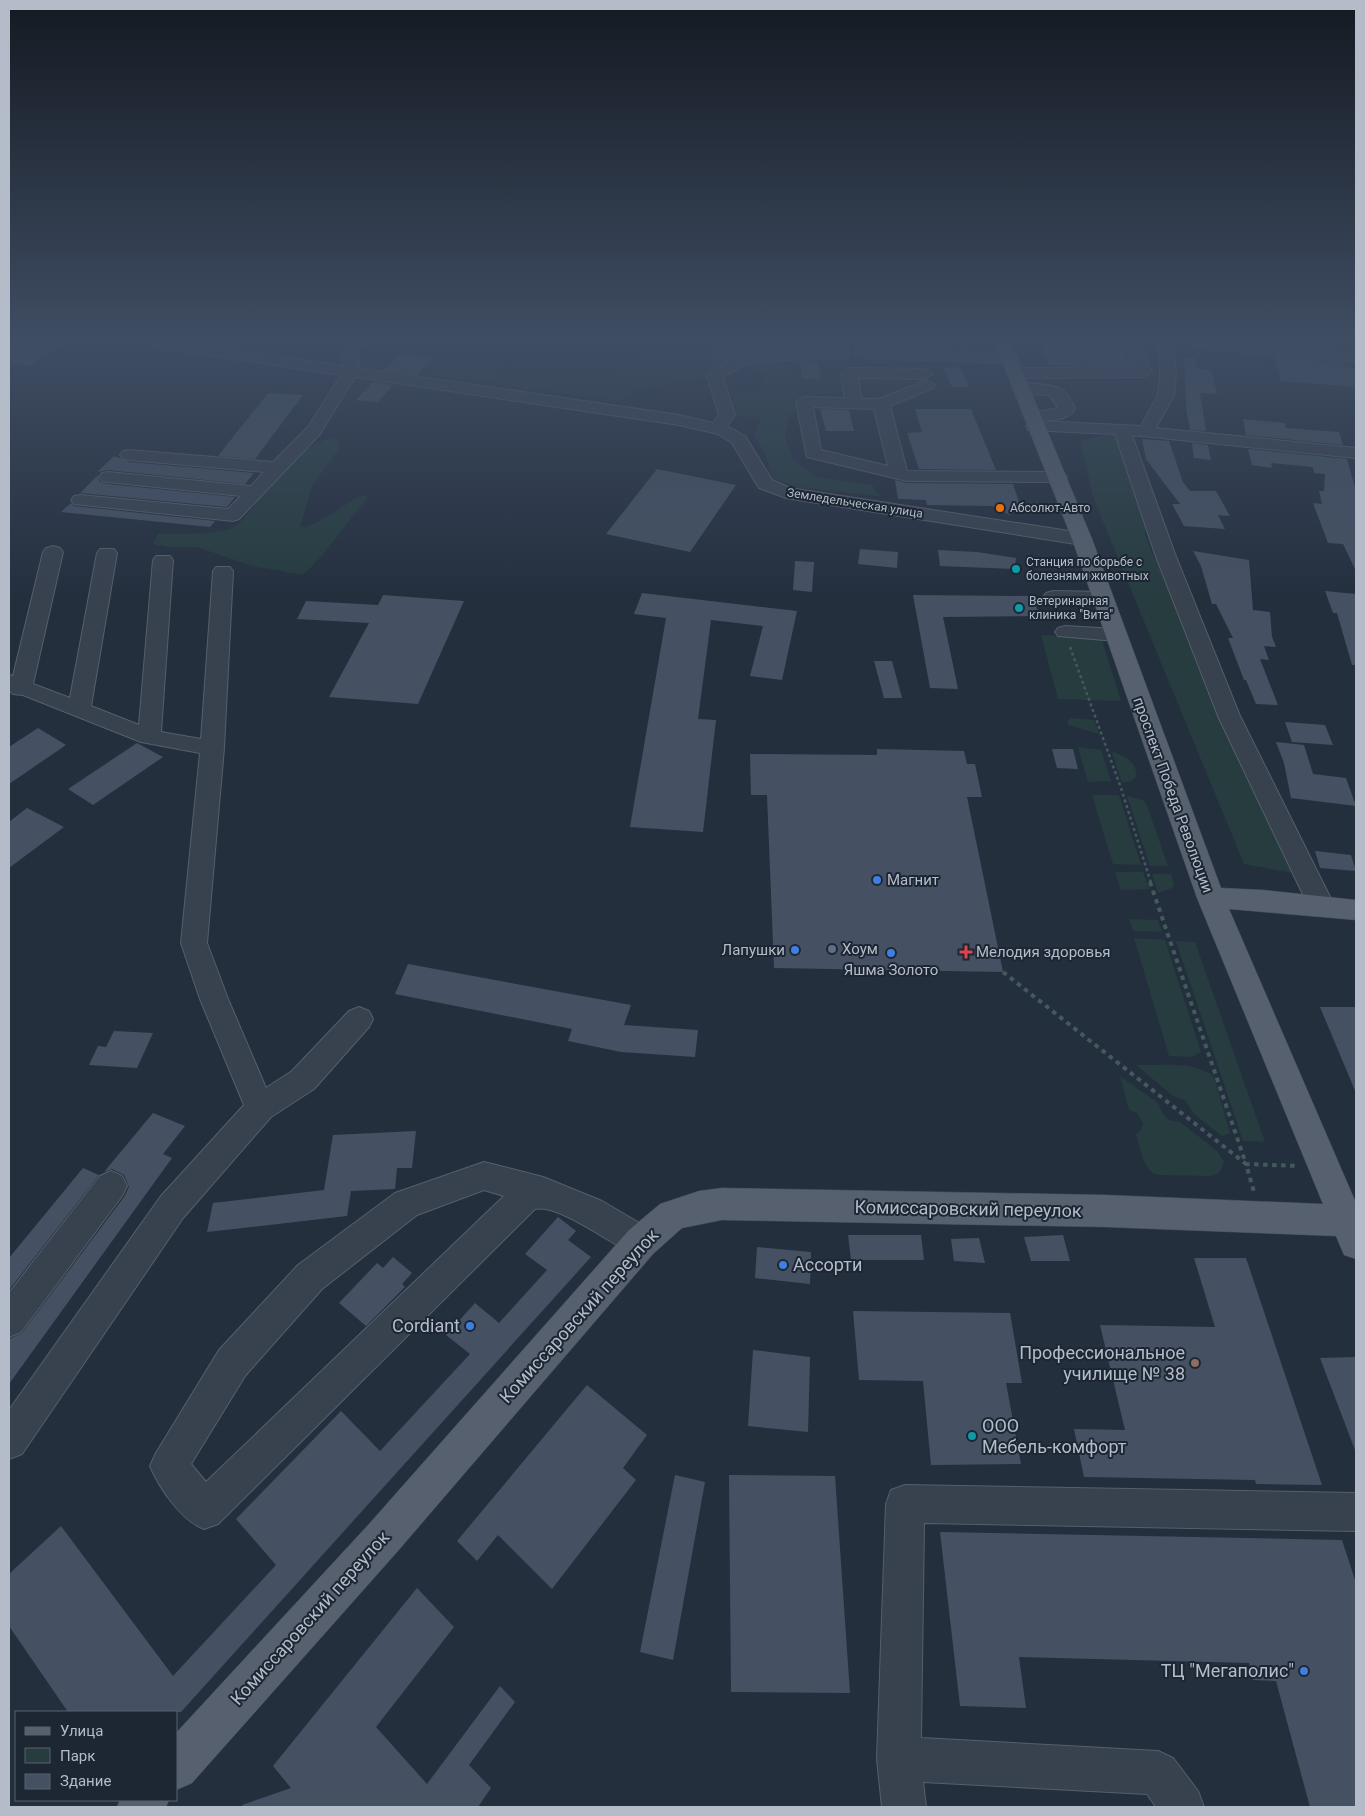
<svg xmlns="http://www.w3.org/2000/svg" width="1365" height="1816" font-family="Roboto,sans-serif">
<rect width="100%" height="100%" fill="#242f3e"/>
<path fill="#263c3f" d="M652,343H729L730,346L781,356L794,375L839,376L846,392L812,394L788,417L785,437L793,459L817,477L872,485L880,496L797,487L772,478L765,453L754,435L762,417L737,416L731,391L762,389L763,372L748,367L725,370L719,378L639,388L621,401L425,374L443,362C495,370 624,403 652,343Z
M1118,432L1146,497L1145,534L1152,553L1176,593L1230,743L1255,748L1314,877L1244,864L1094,500L1080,441Z
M335,437L339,440L338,450L312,486L300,527C315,528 345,504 360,496H366L367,499C344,525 330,550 303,575L252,566L197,547H169L153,544L158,534C178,533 218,536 234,527C245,520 254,505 261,495C280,468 303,445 335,437Z
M1041,635L1101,637L1121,701L1058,699Z
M1071,718L1094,720L1099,734L1069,725L1067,721Z
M1078,747L1101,750L1111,781L1088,782Z
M1112,752C1124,755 1138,762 1136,777L1131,781L1122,783Z
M1092,795H1119L1141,865L1113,864Z
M1127,796L1143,800L1147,805L1168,866H1150Z
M1115,872H1143L1149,889L1121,890Z
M1152,874H1171L1174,884L1172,888L1158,893Z
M1129,919L1158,920L1162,932L1133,931Z
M1134,938L1165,940L1201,1052L1191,1057L1169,1056Z
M1176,941L1195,942L1265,1142L1243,1141Z
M1136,1065C1160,1066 1195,1060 1214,1077L1230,1133L1222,1136L1194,1114L1185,1100L1173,1096Z
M1120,1076L1158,1103L1163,1114L1169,1120L1180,1122L1217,1151L1224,1162L1219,1173L1212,1176L1158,1175C1142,1169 1141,1149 1136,1134L1141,1130L1143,1124L1137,1113L1129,1110Z"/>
<path fill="#455162" d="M9,343H65L30,366L9,363Z
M1040,343H1062L1071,366L1049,365Z
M1081,343H1119L1130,365L1090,366Z
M401,353L434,358L417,375L384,370Z
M1274,356L1344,363L1345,367L1356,368V387L1281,381Z
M1195,357L1197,369L1211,370L1217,394L1200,393L1206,431L1190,430L1186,407L1184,358Z
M800,361H818L821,379H802Z
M960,367L969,387H952L944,368Z
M373,382L393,385L378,402L356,400Z
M268,393L303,395L255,459L218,456Z
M820,409L849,410L854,431H826Z
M915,409H971L996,470L919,469L907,433L922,432Z
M1243,419L1285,423L1286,428L1339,432L1343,445L1246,435Z
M1142,439L1169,441L1183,482L1190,491H1216L1230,516L1218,515L1225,529L1184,526L1172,504H1180L1146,459Z
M1192,443L1208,445L1211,460L1194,458Z
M1248,449L1347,459L1356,491V571L1343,544L1328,543L1313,503L1322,504L1319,491H1324L1325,474L1314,473L1313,467L1271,463L1272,468L1252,465Z
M114,456L129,462L254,473L245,484L108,470L97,472Z
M657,469L736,485L690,552L606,534Z
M97,476L100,482L108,484L235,497L227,507L80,493Z
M895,480L907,483L1013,484L1021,508L1010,515L992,506L927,505L926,500L898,499Z
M71,503L74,506L215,521L210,527L61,512Z
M860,549L898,552L897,568L858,564Z
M938,550L977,552L1016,558L1015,569L940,566Z
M1193,551L1249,560L1253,610L1270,612L1272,637L1276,647L1264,646L1269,660L1260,659L1278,705L1256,704L1246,680H1244L1228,638H1233L1216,604H1212L1201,566Z
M795,561L814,562L812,592L793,590Z
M1325,591L1356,594V665H1352L1337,613H1333Z
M642,593L797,611L782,680L750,676L763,626L711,620L698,719L716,720L703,832L630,827L666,618L634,614Z
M383,595L464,601L418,704L329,697L369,623L297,619L306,601L378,605Z
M913,595L1032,596L1040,616L943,617L958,689L930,688Z
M874,661H892L902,698H884Z
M1285,722L1325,725L1333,745L1292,742Z
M38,728L66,745L9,784V747Z
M1276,742L1304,745L1313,774L1346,778L1356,806L1291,798L1284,763Z
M137,743L163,757L93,805L68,789Z
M877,749L964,751L967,764H975L982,797H967L1003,972L774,968L767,795H751L750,754L877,755Z
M1052,749H1073L1078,769L1057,768Z
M27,808L64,827L9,868V822Z
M1315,851L1351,855L1356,871L1320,868Z
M408,964L631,1005L624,1025L698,1030L695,1057L621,1052L568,1041L572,1029L395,994Z
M1320,1007H1356V1093Z
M114,1031L153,1033L137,1068L89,1065L98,1046L106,1047Z
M153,1113L185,1126L163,1154L172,1158L9,1384V1339L22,1333L124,1197L129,1187L124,1175L112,1169L104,1172Z
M416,1131L412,1168H397L395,1189L351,1191L347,1216L207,1232L213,1203L324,1190L333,1135Z
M83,1168L99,1175L9,1290V1258Z
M558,1217L576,1231L568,1240L591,1257L181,1712H68L9,1626V1574L61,1526L173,1676L276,1565L236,1519L341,1411L380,1451L470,1354L446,1335L475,1303L499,1323L547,1270L525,1254Z
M848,1235H921L924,1260H851Z
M1063,1235L1070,1261H1031L1024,1237Z
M979,1238L985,1263L954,1261L951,1239Z
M757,1247L811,1252L810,1284L755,1278Z
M393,1257L412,1273L402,1284L405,1287L366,1326L339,1303L377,1263L383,1268Z
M1194,1258H1246L1322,1485L1256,1484L1255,1480L1084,1477L1074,1429L1125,1430L1100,1325L1215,1327Z
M853,1311L1010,1313L1022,1383H1006L1021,1464L931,1465L923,1381L859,1380Z
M753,1350L810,1357L808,1432L748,1426Z
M1356,1357V1450H1355L1320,1358Z
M587,1385L647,1435L623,1468L636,1480L552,1589L498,1535L477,1561L457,1541Z
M675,1475L705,1482L673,1660L640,1652Z
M729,1475L835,1476L850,1693L731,1692Z
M940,1532L1342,1540L1356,1583V1807H1310L1276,1681L1253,1680L1249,1663L1019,1657L1026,1708L960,1706Z
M417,1588L454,1627L376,1727L427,1784L500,1686L515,1702L469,1765L491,1788L478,1807H243L242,1805L291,1788L273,1766Z"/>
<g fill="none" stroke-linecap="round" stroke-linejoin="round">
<g stroke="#565f6c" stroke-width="2">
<path id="minor" d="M146,343H185L343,366C343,357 340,349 348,343H364L358,350L359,368L679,415L713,423L719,415L707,375L730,361L719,359L716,356L718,343H732V351H833L832,343H846L849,355L846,358L752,361L723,377L735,415L727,426L745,436L772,480L790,488L1082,533L1089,535L1091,539L1089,543L1082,545L786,498L759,488L732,443L718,434L679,425L355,377L320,434L239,519L233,521L74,504L71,500L74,496L80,495L228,509L241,496L108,482L102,481L99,477L102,473L108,472L251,486L264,472L129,460L123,459L120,455L123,451L129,450L273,462L308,427L341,375L153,347Z
M856,343H870L871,349L1008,353L1016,358L1008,363L864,358L856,353Z
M1064,343H1079L1089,368L1134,367L1123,343H1138L1152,372L1144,377L1014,378L1006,373L1014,368H1074Z
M1158,343H1172L1176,373L1174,395L1156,428L1356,448V458L1132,435L1175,554L1240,716L1334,905L1330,912L1321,915L1312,912L1308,905L1218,716L1155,554L1115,434L1028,430L1026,426L1032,422L1025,417L1027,414L1058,408L1049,395L1020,394L1012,389C1019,379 1056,384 1065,392C1070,397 1072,403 1075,409C1067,421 1053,420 1039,421L1141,426L1158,395L1160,373Z
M1187,343H1245L1356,353V362L1194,347Z
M849,368L925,369L933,374L925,379L858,378L861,399H879L927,380L935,385L933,388L890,406L907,471L1058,472L1064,473L1067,477L1064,481L1058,482L907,481L807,457L796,402L804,397L845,398L841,373ZM813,407L874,409L888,466L821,450Z
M53,546L60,548L63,552L33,684L70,698L97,553L100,549H114L117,553L91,706L139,725L153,560L156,556H170L173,560L161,732L201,739L213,571L216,567H230L233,571L224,748L207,943L228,999L266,1088L292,1071L349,1011L359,1007L369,1011L373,1019L369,1027L314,1089L271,1117L183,1218L22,1454L9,1459V1410L161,1196L244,1105L200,999L181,943L200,753L141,742L23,695L13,694L9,690V675L13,676L43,552L46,548Z
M1053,591L1102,592L1109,594L1112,598L1109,602L1102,604L1046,601L1043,597L1046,593Z
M1065,626L1116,629L1123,631L1126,635L1123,639L1116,641L1058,636L1055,632L1058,628Z
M484,1162L543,1177L602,1201L653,1231L657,1242L653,1253L641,1258C616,1248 559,1203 535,1209L218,1524L204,1529C181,1520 160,1489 150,1466L156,1453L219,1350L298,1265L395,1193ZM484,1190L504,1196L206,1482L191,1464L245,1376L322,1289L417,1215Z
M111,1171L122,1176L127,1186L122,1196L21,1332L9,1337V1293L100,1176Z
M905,1485L1356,1493V1531L924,1523L921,1738L1158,1751L1173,1758L1198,1791L1204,1807H1156L1147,1794L923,1782L926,1807H882L877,1759L886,1504L891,1490Z"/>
</g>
<g stroke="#414a57" stroke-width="1">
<path id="major" d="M995,343H1011L1092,539L1221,888L1263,890L1356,900V920L1229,909L1356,1203V1259L1344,1255L1336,1236L1106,1227L722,1220L682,1228L653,1254L397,1552L192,1783L176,1790V1733L369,1524L629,1230L660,1204L699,1191L722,1188L1106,1195L1323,1204L1197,898L1072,539Z
M120,1800H169L166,1807H117Z"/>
</g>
<path stroke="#44595c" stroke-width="2.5" stroke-dasharray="3 3" stroke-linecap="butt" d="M1070,647L1121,788L1151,883"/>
<path stroke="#44595c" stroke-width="4" stroke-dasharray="4.5 4.5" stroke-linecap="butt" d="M1150,882L1246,1164L1298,1166
M1003,972L1246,1164L1254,1192"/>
<use href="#minor" fill="#38414e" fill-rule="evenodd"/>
<use href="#major" fill="#56606e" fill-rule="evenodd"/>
</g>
<linearGradient id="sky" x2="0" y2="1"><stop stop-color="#141a22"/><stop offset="0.57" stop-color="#3f4d63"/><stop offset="1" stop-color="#3f4d63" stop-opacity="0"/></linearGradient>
<rect width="1365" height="597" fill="url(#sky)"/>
<circle fill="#e8710a" stroke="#1d2633" stroke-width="2" cx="1000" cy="508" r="5"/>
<g fill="#0f9aa8" stroke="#1d2633" stroke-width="2">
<circle cx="1016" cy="569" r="5"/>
<circle cx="1019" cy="608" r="5"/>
<circle cx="972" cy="1436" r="5"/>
</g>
<g fill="#3f7fe0" stroke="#1d2633" stroke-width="2">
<circle cx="877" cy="880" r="5"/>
<circle cx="795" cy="950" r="5"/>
<circle cx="891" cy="953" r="5"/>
<circle cx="783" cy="1265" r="5"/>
<circle cx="470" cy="1326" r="5"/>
<circle cx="1304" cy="1671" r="5"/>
</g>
<circle fill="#5c6f8a" stroke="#1d2633" stroke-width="2" cx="832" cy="949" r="5"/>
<path fill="#e0444e" stroke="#1d2633" stroke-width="2" d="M963.5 944.5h5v5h5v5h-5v5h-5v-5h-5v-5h5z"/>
<circle fill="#8d6e63" stroke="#1d2633" stroke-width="2" cx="1195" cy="1363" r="5"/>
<g text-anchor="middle" stroke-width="4" stroke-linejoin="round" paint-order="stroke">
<g font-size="12" fill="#b4bcc9" stroke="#1d2633">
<text transform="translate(855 503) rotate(9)" y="4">Земледельческая улица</text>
</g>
<g font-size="12" fill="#b4bcc9" stroke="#1d2633" text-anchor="start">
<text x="1010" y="512">Абсолют-Авто</text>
<text x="1026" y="566">Станция по борьбе с<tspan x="1026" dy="14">болезнями животных</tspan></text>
<text x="1029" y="605">Ветеринарная<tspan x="1029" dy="14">клиника "Вита"</tspan></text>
</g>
<g font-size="15" fill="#b4bcc9" stroke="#1d2633">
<text transform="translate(1173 795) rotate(70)" y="5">проспект Победа Революции</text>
</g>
<g font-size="15" fill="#b4bcc9" stroke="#1d2633" text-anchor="start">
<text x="887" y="885">Магнит</text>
<text x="842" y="954">Хоум</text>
<text x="785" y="955" text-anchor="end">Лапушки</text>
<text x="976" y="957">Мелодия здоровья</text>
<text x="891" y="975" text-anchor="middle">Яшма Золото</text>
</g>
<g font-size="18" fill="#b4bcc9" stroke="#1d2633">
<text transform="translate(968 1209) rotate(1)" y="6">Комиссаровский переулок</text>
<text transform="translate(579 1316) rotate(-48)" y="6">Комиссаровский переулок</text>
<text transform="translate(310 1618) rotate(-48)" y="6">Комиссаровский переулок</text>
</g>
<g font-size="18" fill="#b4bcc9" stroke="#1d2633" text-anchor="end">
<text x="793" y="1271" text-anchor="start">Ассорти</text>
<text x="460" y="1332">Cordiant</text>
<text x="1185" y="1359">Профессиональное<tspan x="1185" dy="21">училище № 38</tspan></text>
<text x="982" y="1432" text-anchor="start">ООО<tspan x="982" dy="21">Мебель-комфорт</tspan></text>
<text x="1294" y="1677">ТЦ "Мегаполис"</text>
</g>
</g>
<rect width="1365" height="1816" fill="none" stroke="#b4bcc9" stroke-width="20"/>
<rect x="15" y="1711" width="162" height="90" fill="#1d2633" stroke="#59626f"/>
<rect x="25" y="1727" width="25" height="8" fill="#56606e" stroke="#59626f"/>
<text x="60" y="1736" font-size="15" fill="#b4bcc9">Улица</text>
<rect x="25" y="1748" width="25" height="15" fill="#263c3f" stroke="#59626f"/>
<text x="60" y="1761" font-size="15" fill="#b4bcc9">Парк</text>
<rect x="25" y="1774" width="25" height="15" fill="#455162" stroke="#59626f"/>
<text x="60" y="1786" font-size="15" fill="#b4bcc9">Здание</text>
</svg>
